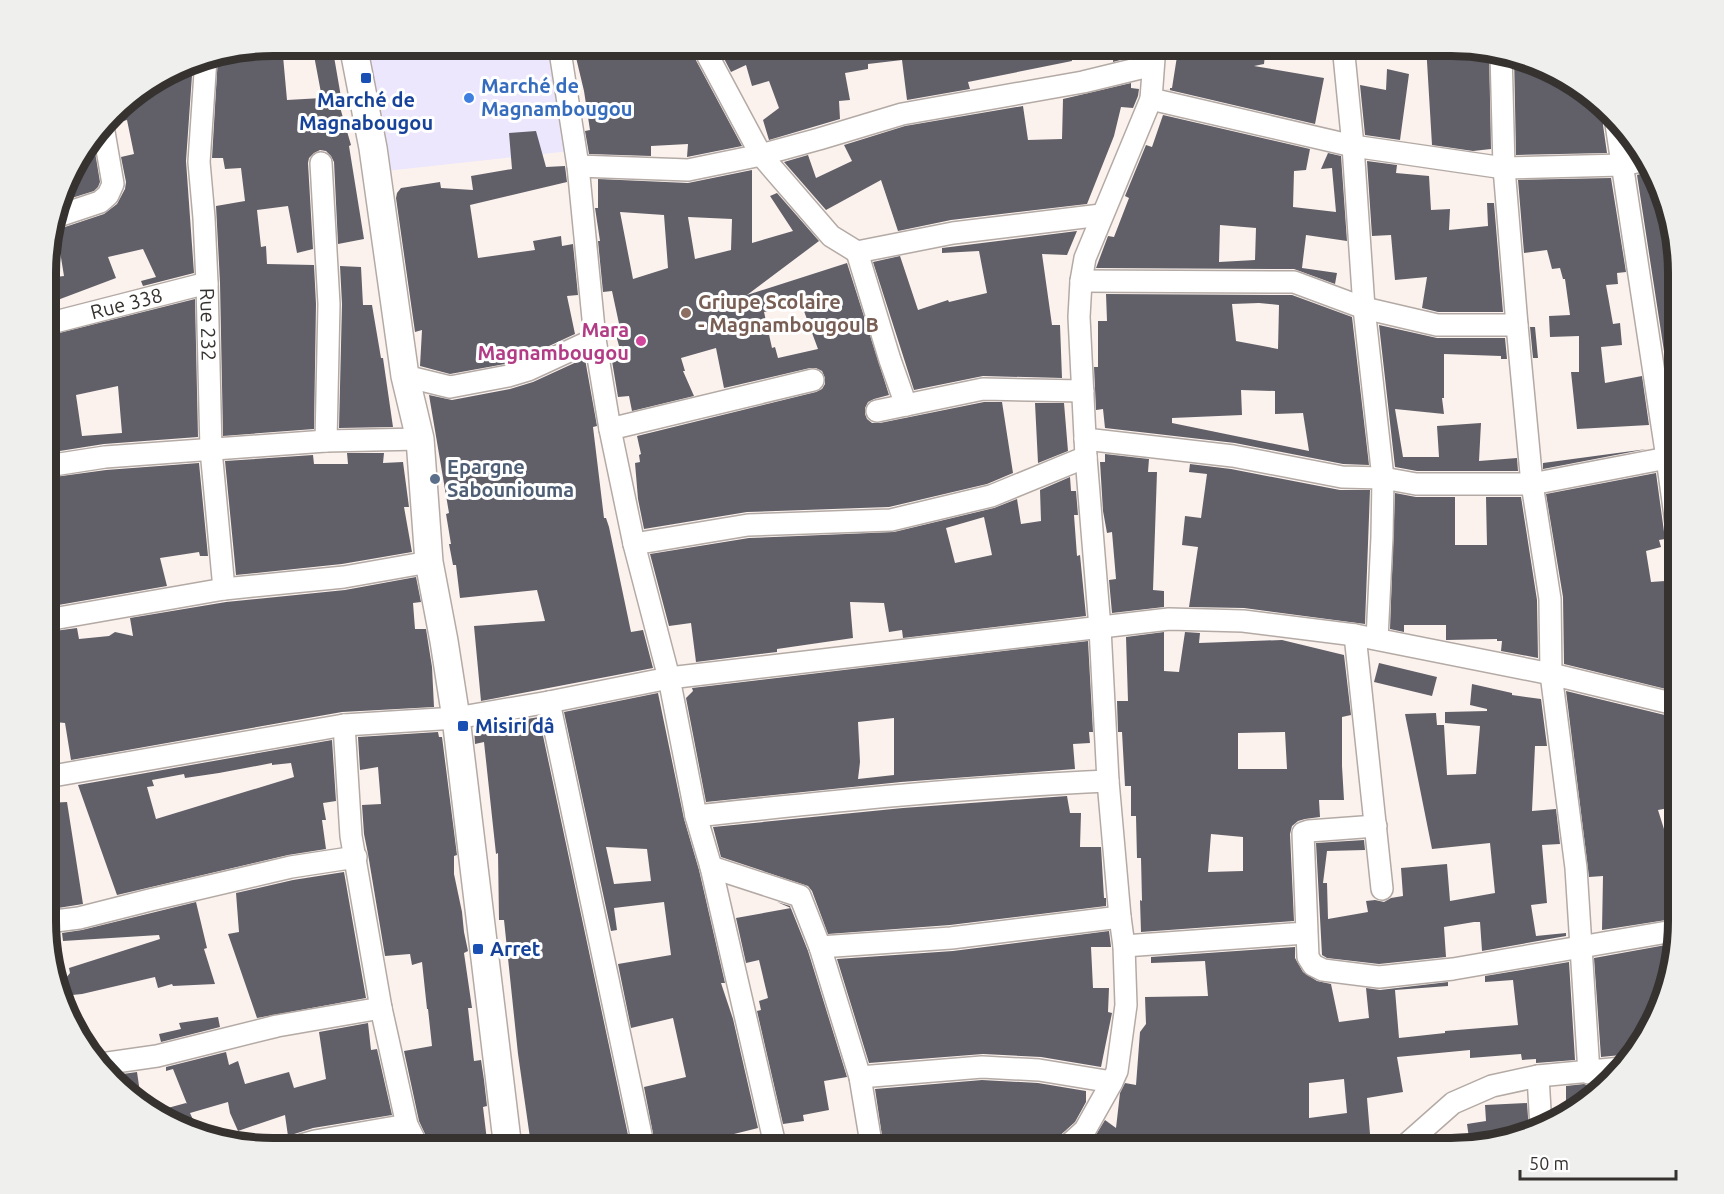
<svg xmlns="http://www.w3.org/2000/svg" width="1724" height="1194" font-family="Ubuntu,sans-serif">
<rect width="100%" height="100%" fill="#fcf2ed"/>
<path fill="#ece7fd" d="M367,45H557L571,151L386,171Z"/>
<path fill="#616069" fill-rule="evenodd" d="M272,45H282L287,100L322,98L312,45H332L341,97H337L351,145L349,146L364,239L338,244L334,162L331,156L326,151L320,150L314,153L309,158L308,163L313,249L297,253L288,206L257,210L261,247L266,246L267,264L314,265L316,304L314,429L223,436L220,283L216,206L245,201L241,168L225,169L223,158H212L218,56Z
M573,45H689L691,51L742,146L687,157L688,144L651,146V156L589,154L585,131L590,130L584,91Z
M717,45H1070L1072,61L968,82L970,89L907,100L902,60L868,64V69L845,73L850,100L839,101L840,119L769,140L763,120L779,108L769,81L752,86L746,65L731,72Z
M1182,45H1266L1264,64L1254,66L1324,78L1315,124L1165,89L1170,90V88H1172L1178,50H1181Z
M1426,45H1466L1489,50L1491,149L1473,151L1432,145Z
M1114,48L1136,49L1135,56L1113,62Z
M1514,55L1525,57L1590,92L1608,114L1604,119L1603,125L1607,153L1516,155Z
M193,61L186,161L194,273L143,286L141,281L156,277L143,249L108,257L116,278L47,304V278L64,276L58,239L48,240L51,229H59L104,214L117,204L125,189L126,182L121,157L134,154L127,120L115,123L111,116L122,102L186,62Z
M1387,69L1409,74L1400,140L1365,135L1360,85L1386,90Z
M1131,83V88L1139,89L1138,96L1133,108L1121,107L1114,136L1087,204L951,220L898,231L881,180L826,210L784,162L808,155L816,178L852,161L844,145L905,126L1023,106L1028,140L1062,139L1063,99Z
M1163,115L1310,149L1306,170L1294,171L1293,207L1336,212L1332,168L1321,169L1328,153L1341,156L1347,241L1306,235L1302,268L1337,273L1335,284L1294,269L1096,268L1108,236L1114,237L1129,198L1125,196L1146,145L1152,147ZM1220,225L1256,228L1255,260L1219,262Z
M536,131L546,167L565,166L567,182L470,205L478,258L535,250L533,241L561,236L562,246L573,244L578,295L567,296L575,334L523,358L505,364L450,374L420,366L422,330L415,332L396,198L397,193L401,188L440,182L441,188L473,190L471,176L512,169L509,133Z
M93,140L100,182L98,187L94,191L59,202L69,171Z
M1367,161L1397,165L1396,173L1429,176L1431,210L1450,209L1449,230L1488,226L1487,203H1494L1503,312H1438L1422,308L1427,277L1395,280L1391,235L1372,236Z
M752,170V243L793,231L770,196L777,193L819,241L747,295L847,263L889,395L874,399L868,402L865,408V414L867,419L872,423H880L984,402H1002L1013,473L987,484L889,507L747,512L644,529L638,499L635,463L640,462L639,455L641,454L637,436L816,392L822,389L825,384V378L822,371L816,368H810L724,388L716,348L681,358L685,371H683L694,396L632,411L629,396L618,397L611,355L621,353L616,335L621,333L612,291L603,292L598,241H600L595,208H598V179L688,183ZM620,212L664,215L668,268L633,279ZM688,217L732,219L731,250L695,259ZM801,303L818,349L778,358L775,347L772,348L764,312Z
M1654,170L1679,258V318H1675V363H1679V449L1637,175Z
M1611,178L1626,272L1617,273L1618,284L1606,285L1613,324L1620,323L1622,345L1601,347L1605,383L1642,376L1649,425L1577,429L1571,372H1579V336L1550,337L1549,316L1570,315L1565,279H1563L1560,268L1552,269L1547,250L1524,253L1518,180Z
M1077,231L1067,255L1042,254L1052,325H1060L1062,378L983,376L914,390L873,262L900,256L918,310L948,300L949,302L987,293L979,251L942,253V248Z
M340,266L361,267L363,305H372L381,358H383L393,427L339,428L342,304Z
M1106,294L1292,295L1352,317L1369,465L1343,464L1235,443L1105,428L1103,409L1096,410L1094,367H1098V321H1107ZM1259,303L1279,305L1278,349L1236,341L1232,304ZM1241,390L1275,391V414L1303,413L1309,451L1172,423V418L1242,415Z
M195,299L198,437L104,444L47,453V336ZM118,386L122,433L82,436L76,395Z
M1379,325L1437,338H1505L1507,359H1501V356L1444,354V398H1442L1444,414L1395,409L1403,457H1439L1437,426L1481,423L1479,461L1517,458L1518,471H1417L1395,467Z
M1530,327H1535L1538,358H1533Z
M585,359L597,426L593,427L604,518H606L609,527L631,632L643,630L653,668L481,701L474,626L545,621L537,590L460,598L456,565H453L449,544H451L446,514L449,513L429,395L452,400L510,389L533,382L581,360Z
M1035,403H1064L1068,451L1038,463Z
M1647,449L1543,469V463Z
M347,453H384L383,463L403,462L409,507H404L412,552L342,564L236,575L225,461L313,455L314,464H348Z
M1105,454L1149,459L1148,472H1157L1153,590L1164,591V607L1112,613L1109,580L1116,579L1112,532L1107,533L1103,511L1100,462H1105Z
M199,463L208,556H200L199,552L160,558L167,586L47,607V478L106,470Z
M1190,464L1231,469L1340,490H1370L1365,624L1244,608L1189,607L1198,547L1182,545L1185,516L1201,518L1207,474L1189,472Z
M1656,473L1665,539L1659,540L1661,547L1646,551L1651,582L1665,581L1664,603L1670,690L1564,664L1563,597L1546,494Z
M1070,477L1071,491H1076L1078,515H1074L1077,556L1080,555L1086,616L903,638L902,630L889,632L884,603L850,602L853,638L777,649V652L696,662L691,623L669,626L650,554L749,538L894,532L994,508L1017,499L1021,524L1041,521L1040,490ZM984,517L992,555L955,563L946,528Z
M1395,493L1416,497H1455V545H1487L1486,497H1521L1537,600L1538,658L1501,651L1502,641H1497V639L1446,640V625H1404V632L1390,629Z
M416,577L421,602L413,603L415,629H426L432,667L434,707L342,712L71,760L65,723L55,722L54,710L47,711V632L77,628L79,639L109,636L115,632L133,636L130,618L226,602L345,590Z
M1164,632V671L1179,672L1185,632L1200,633L1199,643L1282,640L1344,655L1351,715L1342,717V766L1344,800H1319L1320,817L1305,819L1298,821L1292,826L1290,834L1294,921L1141,932L1140,900L1142,901L1141,858H1137L1136,816H1131V786H1125L1122,732H1118L1117,701H1128L1126,637ZM1285,732L1287,769H1238V733ZM1211,834L1243,837V871L1208,872Z
M1088,641L1093,732H1089L1090,743L1073,744L1075,769L901,782L706,802L686,698L693,691L692,688ZM894,718V775L858,779L860,762L858,722Z
M1379,663L1437,677L1432,696L1374,682Z
M1472,684L1512,693V695L1541,699L1547,746H1535L1532,811L1556,809L1560,844L1542,845L1547,903L1531,905L1536,936L1566,933V936L1482,951L1480,922H1474L1444,927L1446,957L1379,964L1327,958L1322,955L1316,843L1364,840L1365,850L1327,851L1323,883H1327L1328,919L1368,912L1366,901L1375,900L1384,902L1391,898L1403,896L1401,868L1447,864L1450,901L1495,893L1490,843L1432,849L1405,714L1436,713L1437,725H1444L1447,775L1476,774L1480,726L1445,723V712L1487,711V709L1470,705Z
M1566,691L1673,717L1672,721L1679,739V806L1658,810L1669,845L1679,842V918L1602,930L1603,876L1589,877Z
M658,693L684,819L699,870L725,983H721L733,1019L758,1128L734,1134L736,1149H691V1146L656,1149L644,1087L686,1077L673,1018L631,1028L618,964L671,955L664,902L614,908L617,930L611,931L564,712ZM606,847L647,849L651,881L614,884Z
M539,717L631,1149H533V1145H531L518,1054L504,920H499L498,853L496,854L484,742L475,744L474,728Z
M438,732L439,737H442L457,855L454,856V874L462,912L464,932L468,951L464,953L472,1008H468L474,1061L481,1060L484,1080L487,1106L483,1107L488,1149H432L419,1121L404,1051L432,1046L428,1009H427L422,962L412,965L410,954L385,956L368,854L364,834L362,805L381,804L378,767L360,770L358,737Z
M332,740L336,801L323,803L326,820H322L326,849L288,855L117,895L78,785ZM272,763V765L291,763L294,777L156,819L147,787L154,786L152,780L184,774L185,778L219,773Z
M1067,796L1070,813H1081L1080,847H1101L1104,898H1106V906L950,925L828,934L812,891L808,886L721,857L713,827L903,808Z
M67,802L83,904L58,908L49,853L47,854V803Z
M344,872L366,998L257,1018L228,934L239,932L236,893L293,880Z
M196,902L207,948L204,949L215,984L173,986L172,984L158,988L155,977L82,994L62,996L59,987L70,973L69,968L160,939L159,935L63,941L62,933L82,930Z
M777,902L790,906L808,951L847,1077L824,1081L829,1110L803,1115L804,1121L783,1124L757,1011L761,1010L759,1001L768,998L759,960L746,963L736,918L791,908Z
M1109,931L1111,947H1091L1093,988H1109L1108,1012L1112,1013L1101,1067L1041,1057L983,1054L869,1063L837,959L953,951Z
M1677,943L1667,995L1632,1060L1627,1056L1621,1055L1601,1057L1594,958Z
M1295,947V958L1303,972L1317,981L1331,984L1339,1022L1369,1018L1366,988L1380,990L1448,982V986L1395,990L1399,1038L1445,1033V1031L1518,1025L1513,980L1485,982V976L1569,962L1575,1060L1536,1063V1059L1522,1060L1521,1054L1470,1058V1050L1397,1057L1403,1092L1367,1098L1370,1134L1326,1137L1327,1149H1303L1302,1139L1251,1144V1149H1143V1146H1106L1094,1138L1105,1120L1116,1128L1120,1093L1125,1083L1136,1085L1140,1032L1146,1024L1145,997L1208,996L1205,961L1151,963V957ZM1344,1079L1347,1113L1309,1118V1083Z
M218,1017L220,1027L161,1042L159,1034L181,1029L179,1023Z
M368,1023L371,1050L377,1049L392,1115L313,1128L288,1136L285,1115L238,1131L230,1113L228,1102L190,1113L201,1137L153,1112L186,1103L187,1104L173,1069L166,1071V1067L226,1052L229,1065L238,1061L245,1084L289,1072L294,1088L326,1079L319,1032Z
M137,1072L142,1106L134,1102L118,1083L116,1075Z
M982,1080L1038,1083L1086,1091V1102L1075,1122L1055,1140L1052,1149H977V1146L932,1149H884L875,1089Z
M1605,1082L1598,1088L1566,1115V1086L1584,1084L1590,1086Z
M1527,1103L1529,1131L1470,1145L1467,1124L1486,1121L1485,1105Z"/>
<g fill="none" stroke-linecap="round" stroke-linejoin="round">
<g stroke="#b4aaa5" stroke-width="24">
<g id="minor">
<path d="M559,45L578,166L595,339L610,429L634,544L669,678L696,816L711,867L776,1149"/>
<path d="M702,45L761,155L831,236L857,252L953,233L1101,215"/>
<path d="M1343,45L1353,146L1364,308L1383,478L1382,537L1377,639"/>
<path d="M1501,52L1504,168L1517,325L1532,484L1550,599L1551,674L1576,868L1589,1073"/>
<path id="s1" d="M206,58L199,162L204,218L207,283L211,450L224,589"/>
<path d="M1151,99L1353,146L1504,168L1622,165L1646,160"/>
<path d="M1616,124L1667,458L1678,538L1677,602L1679,638"/>
<path d="M321,163L329,304L326,441"/>
<path d="M578,166L688,170L761,155L819,139L902,114L1083,82L1153,65"/>
<path d="M55,217L100,202L108,195L113,184L103,126"/>
<path d="M857,252L890,360L906,405"/>
<path d="M1081,281L1294,282L1364,308L1437,325H1517"/>
<path id="s2" d="M47,324L207,283"/>
<path d="M405,376L450,387L508,376L528,370L595,339"/>
<path d="M877,411L983,389L1083,391"/>
<path d="M610,429L813,380"/>
<path d="M1085,439L1233,456L1342,477L1383,478L1416,484H1532L1667,458"/>
<path d="M47,466L105,457L326,441L420,439"/>
<path d="M634,544L748,525L891,520L991,496L1086,457"/>
<path d="M47,620L224,589L344,577L429,562"/>
<path d="M1355,635L1382,889"/>
<path d="M549,702L644,1149"/>
<path d="M344,725L351,836L381,1008L407,1125L419,1149"/>
<path d="M47,777L344,725L456,718L549,702L669,678L1169,619L1243,621L1355,635L1551,674L1679,705"/>
<path d="M696,816C833,801 970,787 1108,781"/>
<path d="M1376,826L1309,831L1303,833L1308,957L1313,965L1323,970L1379,977L1453,969L1679,930"/>
<path d="M711,867L800,896L820,947L860,1077L872,1149"/>
<path d="M47,922L79,918L150,900L291,867L356,857"/>
<path d="M1124,946L1306,933"/>
<path d="M820,947L951,938L1120,917"/>
<path d="M101,1064L157,1056L277,1026L381,1008"/>
<path d="M1538,1076L1541,1128"/>
<path d="M860,1077L982,1067L1039,1070L1112,1082"/>
<path d="M288,1149L315,1141L407,1125"/>
<path d="M1064,1149L1085,1130L1112,1082L1117,1071L1126,1005L1124,946L1120,917L1108,781L1100,628L1086,457L1079,317L1081,281L1085,258L1151,99L1155,45"/>
<path d="M1401,1149L1453,1103L1492,1086L1538,1076L1622,1068"/>
</g>
</g>
<g stroke="#b4aaa5" stroke-width="30">
<path id="tertiary" d="M353,45L373,148L405,376L420,439L429,562L444,641L456,718L508,1149"/>
</g>
<use href="#minor" stroke="#fff" stroke-width="21"/>
<use href="#tertiary" stroke="#fff" stroke-width="27"/>
</g>
<g fill="#1a4fb4" stroke="#fff" stroke-width="2">
<rect x="360" y="72" width="12" height="12" rx="3"/>
<rect x="457" y="720" width="12" height="12" rx="3"/>
<rect x="472" y="943" width="12" height="12" rx="3"/>
</g>
<circle fill="#3f7fe0" stroke="#fff" stroke-width="2" cx="469" cy="98" r="6"/>
<circle fill="#8d6e63" stroke="#fff" stroke-width="2" cx="686" cy="313" r="6"/>
<circle fill="#d1479c" stroke="#fff" stroke-width="2" cx="641" cy="341" r="6"/>
<circle fill="#5c6f8a" stroke="#fff" stroke-width="2" cx="435" cy="479" r="6"/>
<g text-anchor="middle" stroke-width="6" stroke-linejoin="round" paint-order="stroke">
<g font-size="20" font-weight="bold" fill="#366cbe" stroke="#fff" text-anchor="start">
<text x="481" y="93">Marché de<tspan x="481" dy="23">Magnambougou</tspan></text>
</g>
<g font-size="20" font-weight="bold" fill="#164399" stroke="#fff" text-anchor="start">
<text x="366" y="107" text-anchor="middle">Marché de<tspan x="366" dy="23">Magnabougou</tspan></text>
<text x="475" y="733">Misiri dâ</text>
<text x="490" y="956">Arret</text>
</g>
<g font-size="20" font-weight="bold" fill="#785e54" stroke="#fff" text-anchor="start">
<text x="698" y="309">Griupe Scolaire<tspan x="698" dy="23">- Magnambougou B</tspan></text>
</g>
<g font-size="20" fill="#363230" stroke="#fff">
<text dy="7" stroke="none"><textPath href="#s2" startOffset="82">Rue 338</textPath></text>
<text dy="7" stroke="none"><textPath href="#s1" startOffset="267">Rue 232</textPath></text>
</g>
<g font-size="20" font-weight="bold" fill="#b23c85" stroke="#fff" text-anchor="end">
<text x="629" y="337">Mara<tspan x="629" dy="23">Magnambougou</tspan></text>
</g>
<g font-size="20" font-weight="bold" fill="#4e5e75" stroke="#fff" text-anchor="start">
<text x="447" y="474">Epargne<tspan x="447" dy="23">Sabouniouma</tspan></text>
</g>
</g>
<path d="M0 0H1724V1194H0ZM273 56H1451A217 217 0 0 1 1668 273V921A217 217 0 0 1 1451 1138H273A217 217 0 0 1 56 921V273A217 217 0 0 1 273 56Z" fill="#efefee" fill-rule="evenodd"/>
<path fill="none" stroke="#363230" stroke-width="8" d="M273 56H1451A217 217 0 0 1 1668 273V921A217 217 0 0 1 1451 1138H273A217 217 0 0 1 56 921V273A217 217 0 0 1 273 56Z"/>
<path d="M1520 1170v9h156v-9" fill="none" stroke="#363230" stroke-width="3"/>
<text x="1529" y="1170" font-size="18" fill="#363230" stroke="#ffffff" stroke-width="4.5" paint-order="stroke">50 m</text>
</svg>
